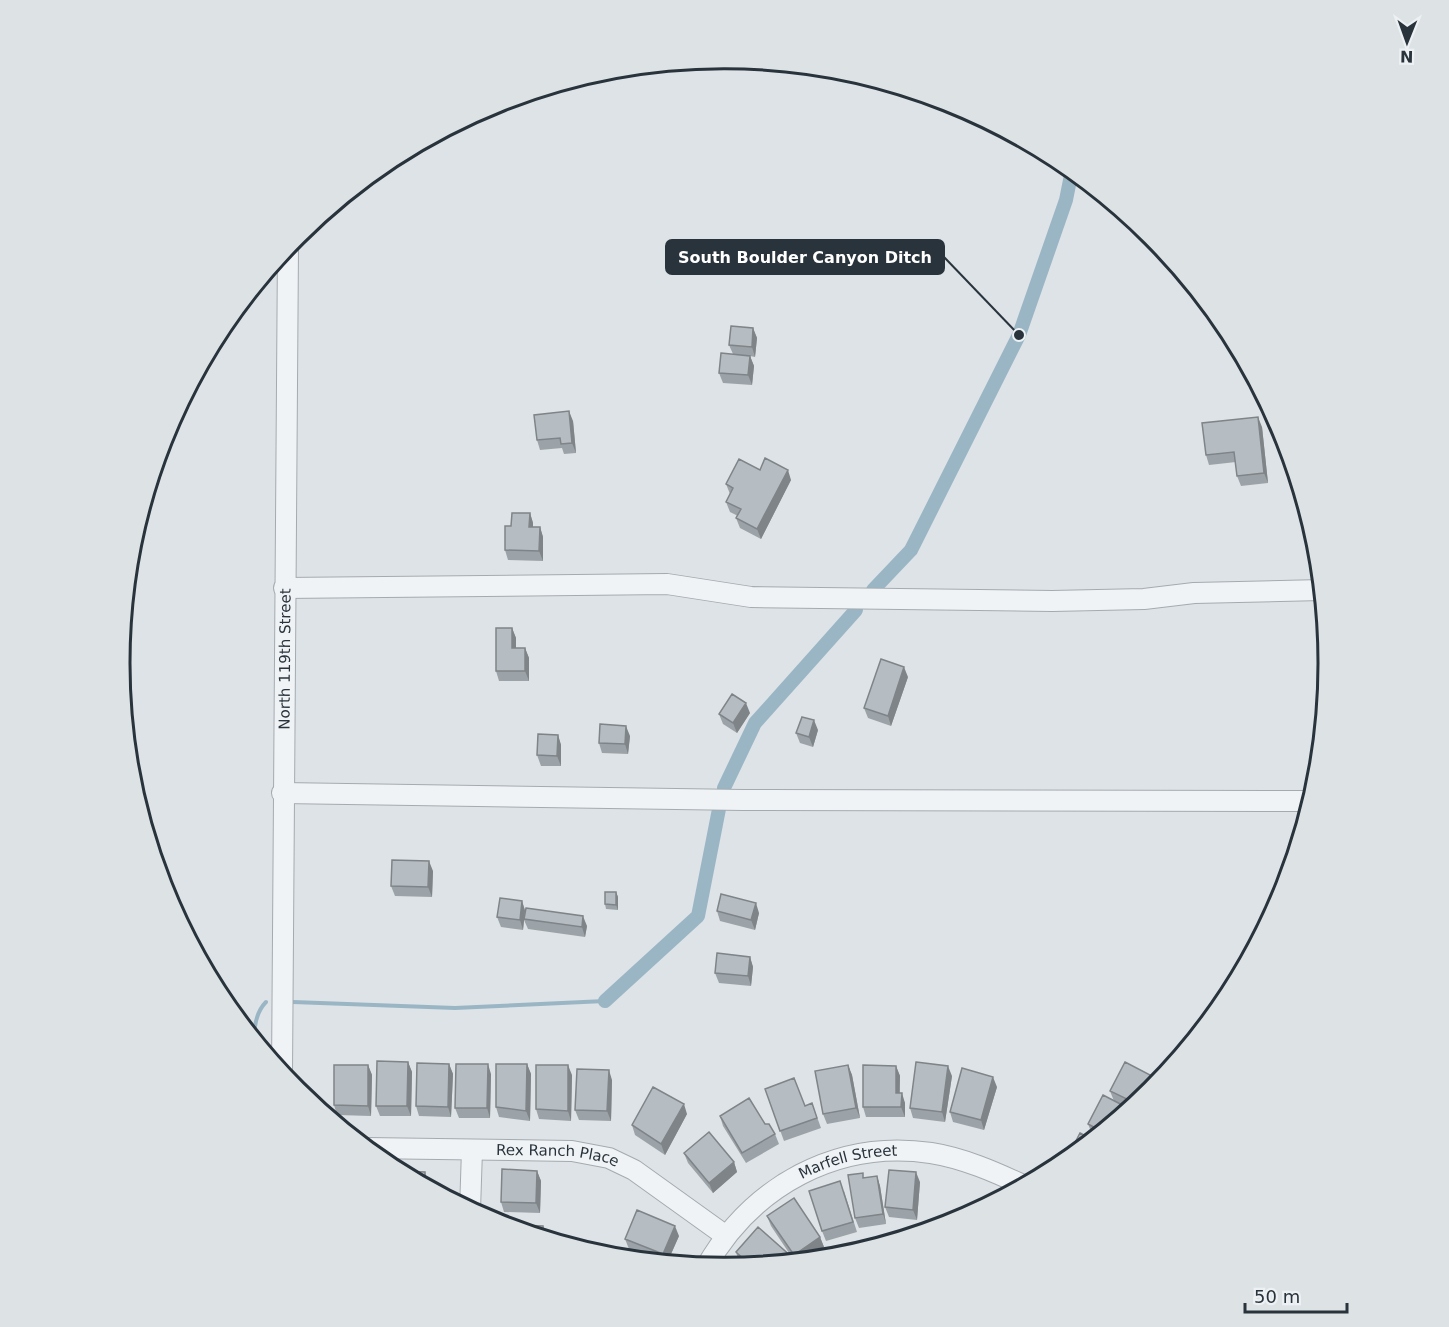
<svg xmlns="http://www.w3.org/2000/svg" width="1449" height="1327" font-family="'DejaVu Sans',sans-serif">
<rect width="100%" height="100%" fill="#dee3e7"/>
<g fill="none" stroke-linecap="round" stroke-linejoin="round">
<path stroke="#9ab6c5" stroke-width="4" d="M293,1002L455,1008L605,1001
M254,1040C254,1026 256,1012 266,1002"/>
<path stroke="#9ab6c5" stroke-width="14" d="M873,590L911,550L1019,335L1066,200L1072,170
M724,788L755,723L856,610
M605,1001L698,916L719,809"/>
<g stroke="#a4abb0" stroke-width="22">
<g id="minor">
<path d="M284,588L667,584L751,597L1052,601L1144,599L1194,593L1322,590"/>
<path d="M282,793L743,800L1312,801"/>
<path id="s1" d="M282,1073L288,246"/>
<path id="s2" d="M366,1148L572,1151L609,1158L634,1170L726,1236"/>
<path d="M470,1210L472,1150"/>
<path id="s3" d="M706,1267C752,1186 837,1139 931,1153C963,1158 995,1172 1025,1186"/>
</g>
</g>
<use href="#minor" stroke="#f0f3f5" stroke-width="20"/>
</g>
<path fill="#9ca3a8" d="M753,328L757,338L755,357L750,356L754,366L752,385L723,383L719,373L733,354L729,345Z
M573,421L576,453L564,454L562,448L540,450L537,440Z
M1262,427L1268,483L1241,486L1237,476L1236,462L1209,465L1206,455Z
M760,470L791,480L761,539L740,528L736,518L738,516L730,512L726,502L730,494L726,484Z
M530,513L533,523V527H540L543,537V561L508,560L505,550L511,526Z
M512,628L516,638V648H525L529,658V681H499L496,671Z
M908,677L891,726L868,718L864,708Z
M750,713L737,733L723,724L719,714Z
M818,730L813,747L800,743L796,733Z
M558,735L561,745V766H541L537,755Z
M630,736L628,754L602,753L599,743Z
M433,871L432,897L395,896L391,886Z
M616,892L618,897V910L606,909L605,904Z
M522,901L525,910L587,926L585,937L528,929L524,920L523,930L501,927L497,917Z
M717,911L759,913L755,930L720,921Z
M750,957L753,967L751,986L719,983L715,973Z
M408,1062L412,1072L411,1116H380L376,1106Z
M449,1064L453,1074L451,1117L419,1116L416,1106Z
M527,1064L531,1074L530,1121L499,1117L496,1107Z
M368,1065L372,1075L371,1116L337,1115L334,1105Z
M848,1065L852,1075L860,1118L827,1124L823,1114Z
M896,1066L900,1076V1093L905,1103V1117H866L863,1107Z
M491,1074L490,1118H459L455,1108Z
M572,1075L571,1121L539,1119L536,1109Z
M952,1076L945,1122L913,1118L910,1108Z
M612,1080L611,1121L579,1120L575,1110Z
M997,1087L984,1130L953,1122L950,1112Z
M765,1089L805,1106L812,1103L821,1128L784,1141Z
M1110,1091L1152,1092L1131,1109L1114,1101Z
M1130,1109L1097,1137L1092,1134L1088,1124Z
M687,1114L665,1155L635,1135L632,1125Z
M720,1116L765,1124L775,1134L779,1144L746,1163L723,1126Z
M684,1153L734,1162L737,1172L713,1193L688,1163Z
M537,1171L541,1181L540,1213L504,1212L501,1202Z
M877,1176L880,1186L886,1224L859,1228L855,1218L864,1178Z
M920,1182L917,1220L889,1217L885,1207Z
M844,1191L857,1232L826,1241L822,1231Z
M767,1216L820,1237L824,1247L803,1261L795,1262L771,1226Z
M679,1236L667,1263L662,1262L629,1249L625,1239Z
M736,1252L794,1262L744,1267L739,1262Z"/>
<path fill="#7f8488" d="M753,328L757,338L755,357L752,347Z
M750,356L754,366L752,385L748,375Z
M569,411L573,421L576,453L572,443Z
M1258,417L1262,427L1268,483L1264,473Z
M788,470L791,480L761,539L757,529Z
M530,513L533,523V537L529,527Z
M540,527L543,537V561L539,551Z
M512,628L516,638V658L512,648Z
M525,648L529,658V681L525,671Z
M904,667L908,677L891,726L888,716Z
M746,703L750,713L737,733L733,723Z
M814,720L818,730L813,747L809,737Z
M626,726L630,736L628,754L625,744Z
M558,735L561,745V766L557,756Z
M429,861L433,871L432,897L428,887Z
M616,892L618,897V910L616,905Z
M522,901L525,911L523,930L520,920Z
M756,903L759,913L755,930L751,920Z
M583,916L587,926L585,937L582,927Z
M750,957L753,967L751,986L748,976Z
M408,1062L412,1072L411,1116L407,1106Z
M449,1064L453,1074L451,1117L448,1107Z
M488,1064L491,1074L490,1118L487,1108Z
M527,1064L531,1074L530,1121L526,1111Z
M368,1065L372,1075L371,1116L368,1106Z
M568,1065L572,1075L571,1121L568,1111Z
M848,1065L852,1075L860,1118L856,1108Z
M896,1066L900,1076L899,1103L896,1093Z
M948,1066L952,1076L945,1122L942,1112Z
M609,1070L612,1080L611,1121L607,1111Z
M993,1077L997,1087L984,1130L981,1120Z
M1154,1077L1157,1085L1152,1092L1144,1099Z
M902,1093L905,1103V1117L901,1107Z
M684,1104L687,1114L665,1155L661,1144Z
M734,1162L737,1172L713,1193L709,1183Z
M537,1171L541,1181L540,1213L536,1203Z
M425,1172L428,1182V1188L424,1186Z
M916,1172L920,1182L917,1220L913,1210Z
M877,1176L880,1186L886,1224L883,1214Z
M543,1226L547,1236V1239L543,1238Z
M675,1226L679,1236L667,1263H666L663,1254Z
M820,1237L824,1247L803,1261H796L794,1255Z"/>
<path fill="#b5bdc3" stroke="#7f8488" stroke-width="1.5" d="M731,326L753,328L752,347L729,345Z
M721,353L750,356L748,375L719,373Z
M569,411L572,443L561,444L560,438L537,440L534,415Z
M1258,417L1264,473L1237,476L1234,452L1206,455L1202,423Z
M765,458L788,470L757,529L736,518L741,509L726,502L733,488L726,484L739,459L760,470Z
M512,513H530L529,527H540L539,551L505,550V526H511Z
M496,628H512V648H525V671H496Z
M881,659L904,667L888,716L864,708Z
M732,694L746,703L733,723L719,714Z
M802,717L814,720L809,737L796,733Z
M600,724L626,726L625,744L599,743Z
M538,734L558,735L557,756L537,755Z
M392,860L429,861L428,887L391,886Z
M605,892H616V905L605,904Z
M721,894L756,903L751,920L717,911Z
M500,898L522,901L520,920L497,917Z
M526,908L583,916L582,927L524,919Z
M717,953L750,957L748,976L715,973Z
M377,1061L408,1062L407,1106H376Z
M916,1062L948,1066L942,1112L910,1108Z
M1125,1062L1154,1077L1144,1099L1137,1104L1110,1091Z
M417,1063L449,1064L448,1107L416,1106Z
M456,1064H488L487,1108H455Z
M496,1064H527L526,1111L496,1107Z
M334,1065H368V1106L334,1105Z
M536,1065H568V1111L536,1109Z
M848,1065L856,1108L823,1114L815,1071Z
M863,1065L896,1066V1093H902L901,1107H863Z
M962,1068L993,1077L981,1120L950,1112Z
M577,1069L609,1070L607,1111L575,1110Z
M794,1078L805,1106L812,1103L817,1118L780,1131L765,1089Z
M653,1087L684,1104L661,1144L632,1125Z
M1103,1095L1130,1109L1103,1132L1088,1124Z
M749,1098L765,1124H769L775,1134L742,1153L720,1116Z
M709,1132L734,1162L709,1183L684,1153Z
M1080,1133L1093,1140L1066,1162H1065Z
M502,1169L537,1171L536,1203L501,1202Z
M889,1170L916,1172L913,1210L885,1207Z
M398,1171L425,1172L424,1186Z
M863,1173V1178L877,1176L883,1214L855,1218L848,1175Z
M840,1181L853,1222L822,1231L809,1191Z
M794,1198L820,1237L794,1255L767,1216Z
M637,1210L675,1226L663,1254L625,1239Z
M499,1224L543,1226V1238Z
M758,1227L793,1258L788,1262L751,1266L736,1252Z
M624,1256L633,1259L623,1258Z"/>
<g text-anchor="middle" stroke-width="4.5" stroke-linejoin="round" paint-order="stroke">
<g font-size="15" fill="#28333c" stroke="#edf1f4">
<text dy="5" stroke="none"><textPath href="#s1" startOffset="414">North 119th Street</textPath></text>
<text dy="5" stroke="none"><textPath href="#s2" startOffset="192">Rex Ranch Place</textPath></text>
<text dy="5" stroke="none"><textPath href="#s3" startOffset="184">Marfell Street</textPath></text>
</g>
</g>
<path d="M0 0H1449V1327H0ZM130 663a594 594 0 1 1 1188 0a594 594 0 1 1-1188 0Z" fill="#dde2e5" fill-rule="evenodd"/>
<path fill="none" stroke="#28333c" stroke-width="3" d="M130 663a594 594 0 1 1 1188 0a594 594 0 1 1-1188 0Z"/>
<path fill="none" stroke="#28333c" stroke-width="2" d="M1019 335L944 257"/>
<circle fill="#28333c" stroke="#edf1f4" stroke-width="2" cx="1019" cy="335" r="6"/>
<rect fill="#28333c" stroke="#28333c" stroke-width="2" x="666" y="240" width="278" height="34" rx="6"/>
<g font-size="16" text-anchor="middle" font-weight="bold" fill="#fff">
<text x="805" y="263">South Boulder Canyon Ditch</text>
</g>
<g transform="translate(1407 42) rotate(181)" stroke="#edf1f4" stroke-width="4.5" paint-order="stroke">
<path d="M0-4.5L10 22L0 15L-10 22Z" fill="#28333c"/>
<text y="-9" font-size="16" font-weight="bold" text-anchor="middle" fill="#28333c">N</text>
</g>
<path d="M1245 1303v9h102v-9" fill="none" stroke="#28333c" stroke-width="3"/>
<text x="1254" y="1303" font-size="18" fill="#28333c" stroke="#edf1f4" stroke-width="4.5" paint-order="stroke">50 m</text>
</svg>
